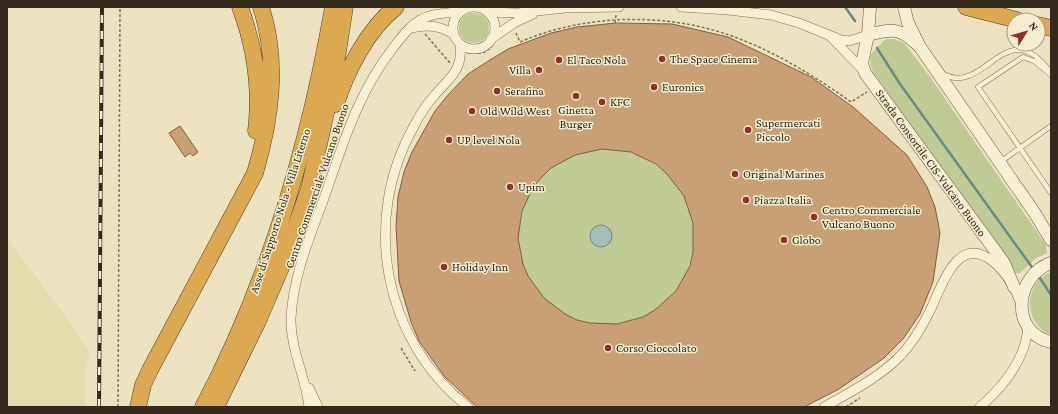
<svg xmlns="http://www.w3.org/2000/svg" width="1058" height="414" font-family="'Crimson Pro',serif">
<rect width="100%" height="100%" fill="#ece2bf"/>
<path fill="#e1ddad" d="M9,241L69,321L88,351L89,356L85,370V407H7V242Z"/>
<path fill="#bfca94" d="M459 28a15 15 0 1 1 30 0a15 15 0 1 1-30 0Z
M887,39H895L905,44L928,74L1046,245L1047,253L1036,258L1020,273H1015L873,72C868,59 869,53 880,45C883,42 883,40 887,39Z
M518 237a88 88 0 1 1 176 0a88 88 0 1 1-176 0Z
M1051,272V335C1023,324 1023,282 1051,272Z"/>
<path fill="#a2beb8" stroke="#6a8b86" d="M590 236a11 11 0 1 1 22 0a11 11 0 1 1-22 0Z"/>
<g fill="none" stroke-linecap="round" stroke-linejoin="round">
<path stroke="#6a8b86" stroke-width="2.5" d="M845,7L855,21
M877,48L900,84L1034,270
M1038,275L1051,295"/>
</g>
<path fill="#c99f76" stroke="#835f3f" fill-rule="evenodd" d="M616,23L672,24L728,37L811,77L853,107L907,155L927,187L935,207L940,233L933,282L920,314L903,339L884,358L839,389L804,407H477L444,376L419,341L411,322L399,281L396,226L398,197L404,172L412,152L435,111L448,95L468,74L490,60L508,49L551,33L577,27ZM602,149L631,152L656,164L667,174L684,196L693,223V252L690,266L676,291L655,310L643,317L617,324L590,323L577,320L565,314L544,298L528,276L523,264L518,238L522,211L533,187L542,177L551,168L575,155Z
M180,126L198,152L193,156L190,153L185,157L169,133Z"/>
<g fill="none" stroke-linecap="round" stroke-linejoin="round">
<g stroke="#847358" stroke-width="5.5">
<path id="lane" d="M943,74C986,97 1006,10 1051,73
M1051,75L1034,61L1023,57L978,87L1051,193
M1000,162L1051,126"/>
</g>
<g stroke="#847358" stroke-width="10">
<path id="street" d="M681,7L728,10L771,15L799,23L841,40L849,41L868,35
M453 28a21 21 0 1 1 42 0a21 21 0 1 1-42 0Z
M487,12L518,13L565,8L619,7
M412,28C427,24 440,25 453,34
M831,37L864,71
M491,39L514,23L533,14
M460,45C463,71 449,78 434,96C426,105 419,116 414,126C361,220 383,340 468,407
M309,388L318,407
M309,407C306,377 290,349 291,318C293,277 309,239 323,201C342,147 357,94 393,48C401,38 409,26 420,20C433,12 448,14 462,11
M824,407C850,392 879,378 900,356C912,344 922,327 930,311C940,291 955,237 988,258C1005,269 1014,286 1021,304
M980,407C1004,386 1026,359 1028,326"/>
</g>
<g stroke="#66543c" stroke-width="13">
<path id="secondary" d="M904,7L908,23L920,47L1034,212L1051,240
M868,35L870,7
M920,47C900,28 895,28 868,35L862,63L865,73L991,245L1004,263L1014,287
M1051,263C1014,276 1010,333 1051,342"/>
</g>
<g stroke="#52412d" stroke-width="17">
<path id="highway" d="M240,7C255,47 261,88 256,131
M966,7L1017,20
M1038,25L1051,28
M336,104C347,70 367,30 396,7
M138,407L143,385L150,370L255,173C271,119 279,62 261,7
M203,407C268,284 309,144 333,7
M216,407L258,321L283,263L309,189L334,77L345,7"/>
</g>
<path stroke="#847358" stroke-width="1.5" stroke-dasharray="3 2" stroke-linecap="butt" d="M615,23L616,15
M516,33L520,42C583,15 660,12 726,34C771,49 813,75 851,102L867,92
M425,34L450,63
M468,53H483L492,47
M401,348L415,371
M118,407L120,7
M846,407L860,398"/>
<use href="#lane" stroke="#f7efd2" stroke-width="4.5"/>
<use href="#street" stroke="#f7efd2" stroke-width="9"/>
<use href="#secondary" stroke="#f7efd2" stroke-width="12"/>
<use href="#highway" stroke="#dba951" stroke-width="16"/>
<g stroke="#342a1c" stroke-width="4">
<path id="rail" d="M99,407L102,7"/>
</g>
<use href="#rail" stroke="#f4eccf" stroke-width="2.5" stroke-dasharray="8" stroke-linecap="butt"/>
</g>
<g fill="#91322a" stroke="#f4eccf" stroke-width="1.5">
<circle cx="662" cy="59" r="4"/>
<circle cx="559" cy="60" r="4"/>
<circle cx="539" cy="70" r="4"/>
<circle cx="654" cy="87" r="4"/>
<circle cx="497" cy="91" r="4"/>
<circle cx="576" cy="96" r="4"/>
<circle cx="602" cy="102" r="4"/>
<circle cx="472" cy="111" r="4"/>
<circle cx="748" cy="130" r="4"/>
<circle cx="449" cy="140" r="4"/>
<circle cx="735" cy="174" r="4"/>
<circle cx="510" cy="187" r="4"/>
<circle cx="746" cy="200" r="4"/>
<circle cx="814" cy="217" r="4"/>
<circle cx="784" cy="240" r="4"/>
<circle cx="444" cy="267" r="4"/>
<circle cx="608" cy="348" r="4"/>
</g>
<g text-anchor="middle" stroke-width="3" stroke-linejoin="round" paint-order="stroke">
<g font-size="12" fill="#342a1c" stroke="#f4eccf" text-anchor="start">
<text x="670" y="63">The Space Cinema</text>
<text x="567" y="64">El Taco Nola</text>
<text x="531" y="74" text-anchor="end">Villa</text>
<text x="662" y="91">Euronics</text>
<text x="505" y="95">Serafina</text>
<text x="610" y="106">KFC</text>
<text x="576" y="114" text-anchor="middle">Ginetta<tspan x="576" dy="14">Burger</tspan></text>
<text x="480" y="115">Old Wild West</text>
<text x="756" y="127">Supermercati<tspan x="756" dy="14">Piccolo</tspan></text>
<text x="457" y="144">UP level Nola</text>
<text x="743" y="178">Original Marines</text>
<text x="518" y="191">Upim</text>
<text x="754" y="204">Piazza Italia</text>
<text x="822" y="214">Centro Commerciale<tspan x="822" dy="14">Vulcano Buono</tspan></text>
<text x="792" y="244">Globo</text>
<text x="452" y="271">Holiday Inn</text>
<text x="616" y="352">Corso Cioccolato</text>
</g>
<g font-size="12" fill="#342a1c" stroke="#f4eccf">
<text transform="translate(931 163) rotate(54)" y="4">Strada Consortile CIS-Vulcano Buono</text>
<text transform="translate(317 186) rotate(-71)" y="4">Centro Commerciale Vulcano Buono</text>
<text transform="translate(280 211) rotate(-72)" y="4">Asse di Supporto Nola - Villa Literno</text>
</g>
</g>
<rect width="1058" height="414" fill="none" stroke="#342a1c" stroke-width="16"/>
<g transform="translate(1026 32) rotate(53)"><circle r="19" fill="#f4eccf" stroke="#a79e87"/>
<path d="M0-3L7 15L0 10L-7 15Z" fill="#91322a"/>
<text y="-6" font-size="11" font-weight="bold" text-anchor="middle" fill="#342a1c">N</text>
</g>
</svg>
